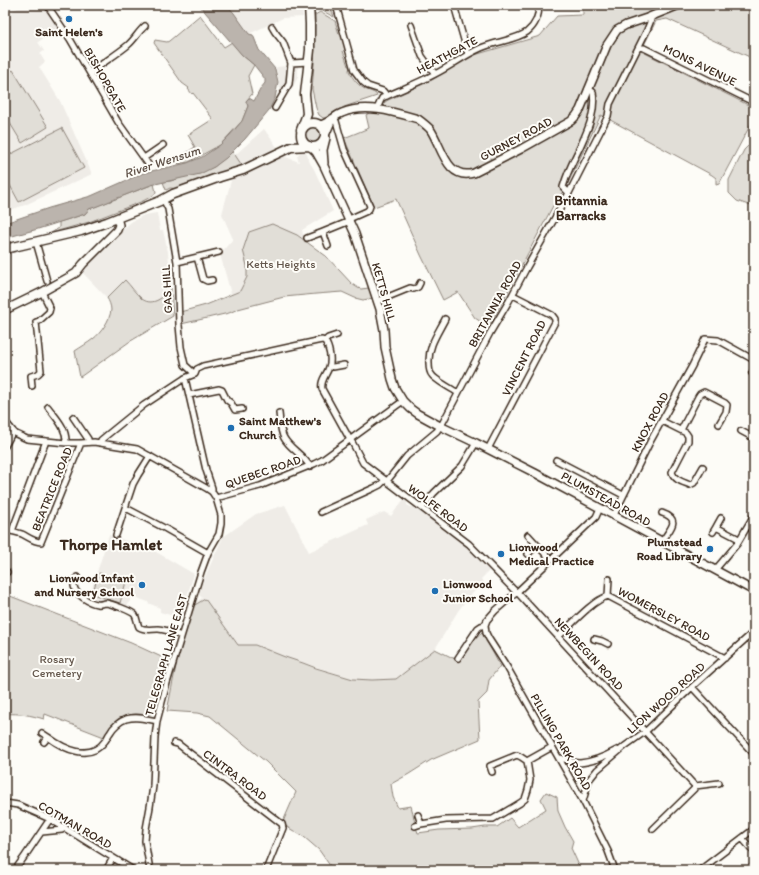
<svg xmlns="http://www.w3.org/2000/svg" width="759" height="875" font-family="Itim,sans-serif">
<rect width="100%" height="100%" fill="#fdfcf7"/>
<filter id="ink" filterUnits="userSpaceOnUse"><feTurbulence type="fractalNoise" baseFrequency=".025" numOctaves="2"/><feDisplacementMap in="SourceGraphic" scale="8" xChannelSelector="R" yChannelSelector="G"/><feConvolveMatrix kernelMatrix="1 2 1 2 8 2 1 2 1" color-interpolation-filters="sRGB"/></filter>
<g filter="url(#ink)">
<path fill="#efece7" d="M22,5H43L60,28L38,42L44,51L40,54L45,62L39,67L60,101L92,174L38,199L25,205L7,211L5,210V16Z
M227,5H302L303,17L283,18L249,34L234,13Z
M298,65V77L293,87L283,88H279V82L276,67Z
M264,129L277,147L243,167L235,155Z
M301,151L306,152L310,163L314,169L333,211L302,230L304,240L297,235L243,250L247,266V277L240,291L231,294L220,254L233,239L222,214L232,177L254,171L283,156L299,162L297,156Z
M157,213L160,230H163L168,252L171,288L167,294L158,301L150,302L142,299L125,280L107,298L82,272L117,235L131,222L144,215Z
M404,499L407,502V505L411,507L414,506L464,545L489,571L481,579L484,582L467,599L458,611L435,649L396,679L372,680L353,679L285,657L255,645H238L205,599L193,606L194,603L202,598L198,594L202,583L223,537L256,514L285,505L309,552L368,525L366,520L384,512L391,516Z
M109,535L151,549L194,574L180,618L160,612V608L148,603V602L132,596L127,607L109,601H97L89,597Z"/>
<path fill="#e1ded7" stroke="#8e847a" d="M316,5H333L334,10L332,11L334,17L319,9Z
M583,5H754V59L667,19L656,21L641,51L754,108V118L719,184L716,185V178L712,175L601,115L565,189L555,202L489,327L475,318L458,292L443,300L421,255L396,199L374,207L344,138L369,128L366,115L388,100L432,80L471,56L540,36L557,16L583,15Z
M320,12L335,21L339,34H341L346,49L343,51L348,66H350L349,71C353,79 358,86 367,90C370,91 373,92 376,94L377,96L344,107L327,118H323L319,115L316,108L312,89L314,64L315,15Z
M200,15L224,47L232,42L242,55L254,65L248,76L252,94L246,101L248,106L242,121L220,145L189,162L178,164L176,160L195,147L188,135L213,119L193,93L192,94L188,89L189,88L182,83L154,43L155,40L167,42L169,41Z
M13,70L48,127L22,143L5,115V75Z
M304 135a9 9 0 1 1 18 0a9 9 0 1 1-18 0Z
M62,128L84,168L19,202L5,176V157Z
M754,140V207L737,201L729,193V180L744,150Z
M232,152L235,155L243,167L179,189L170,188L166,190L163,182L171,181L214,167Z
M154,184L156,192L154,195L143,201L89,222L51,233L59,228V222L85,214L89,209Z
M272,224L297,235L326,256L352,284L358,288L361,289L369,288L373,298L363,300L355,298L342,292L316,294L284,297L238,309L229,313L181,324L180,312L206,305L240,291L247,277V266L243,250L249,232Z
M125,280C130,285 136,294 142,299C153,307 164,297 171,288L173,316L129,342L80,377L75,351C81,347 88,343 93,339C101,333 110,320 111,310C111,306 109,301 107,298Z
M99,573L126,582L120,603L92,594Z
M5,594L131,643L170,661L157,711C147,717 146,714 136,714C122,714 110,725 104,737L45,714L44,719C30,715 20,713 5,714Z
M205,599L238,645H255L285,657L303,663L316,668L353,679L372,680L396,679L435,649L457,660L482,632L500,666L489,680L487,693L478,702L480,739L431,760L409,774L391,784L393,797L398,808L411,806C414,815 414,824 418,833L439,830L472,829L485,827H497L510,818L518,827L546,809L541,799L546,792L557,797L558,811L565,827L573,841L571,848L581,870H333L319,850L304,837L282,824L296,792L266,762L210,716L197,713L167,711L179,651L193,606Z"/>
<path fill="#bbb4ad" stroke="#887d74" d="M199,5H227L234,13L249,34L253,35L259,50L275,69L278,82L275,98L269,110L245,139L226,158L214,167L200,174L151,185L95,207L89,209L85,214L38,229L5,238V223L49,208L91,196L143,173L187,163L202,157L220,145L230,135L242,121L248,106L246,101L249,98L254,101L261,88L265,83V79L254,65L242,55Z"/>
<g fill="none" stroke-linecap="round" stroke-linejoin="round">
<g stroke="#3b2a1e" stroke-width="8">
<path id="street" d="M47,5L70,39L118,122L148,164
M336,5L354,70L363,82L368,86L383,91L387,96
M454,5L468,54
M411,25L422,56L435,74
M272,27L275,32L283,42L291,63
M639,47L644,48L751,101
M90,73C102,63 116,55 128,45C135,39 138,32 145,26
M275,108L289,84L291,63L309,62
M377,109L380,102L382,98C400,90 418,83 435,74C451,66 465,55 481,48C494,42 516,40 527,32C536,25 539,16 539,5
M336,121L344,149L370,206L369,209L367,211L349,219
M144,158L163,145
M569,193L563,187L566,178C570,167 575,157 580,147C588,129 596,113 593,92L588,89
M163,199L168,209L177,262L179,325L181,347L185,365L195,374
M307,238L323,232
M36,242L47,281
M328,246L323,232L350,221
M197,257L203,279L207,281L212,280
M177,262L219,252
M378,301L410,288L414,289L418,287L420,283
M445,319C438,333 428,346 429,363C429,367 429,372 432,375C435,380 452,389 458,393
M325,341L328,338L337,335
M330,366L333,367L344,365
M752,373L754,370
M185,378L206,470L212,488V492
M32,386L31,376L38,374L41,371L36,322L39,321L49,312L50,308L42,292
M189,395L219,389L222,390L227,400L231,403L235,410L242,409
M48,407C56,418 67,428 66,443
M279,413C280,420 280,431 284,438C290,449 304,455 310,467
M73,417L88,439V442
M5,421L13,431L16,434L27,439L66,443H81L94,442L137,449L206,488L212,492L216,498L221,515V523L219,534L208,553L201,572L167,683L157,721L155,737L153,786L150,807L146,829L145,841L150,870
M662,421L686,433L688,436V441L673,470L672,472C674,480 683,482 690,485L694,483L695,481L703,467
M441,426L490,333L509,301L527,267L569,193L608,116L610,104L647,30L651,20V16
M681,430L698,397L700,394L704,392L725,403L727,405L726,412L719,424
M741,431L754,438
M100,443L101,440L107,435L144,405L185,378L195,374L197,369L203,366L317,341L322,340L325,341C329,347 332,360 329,367C327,375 320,380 322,389L349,438L352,442L363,463L367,466L469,544L516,592
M5,446L13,431
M488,449L555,322V319L552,315L513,295
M556,460L623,495
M387,481L407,456L437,431L440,426
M216,498L260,486L314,464L322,460L403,401
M126,508L166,529L208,553
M422,508L434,493L462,466L476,443
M321,512L374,488L380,485L385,480
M662,513C683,520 668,530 662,542
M614,515L650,442L692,366L705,339L718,340L754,360
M716,527L721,518
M5,530C11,531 16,532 22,534C28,537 34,542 41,542L81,443
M12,531L46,441
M713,532L716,527L739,539
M116,535L133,484L138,475L150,456
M528,535L550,559
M528,554L537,545
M715,570L737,544L754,515
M5,572H7
M77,577C76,580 74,583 74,586C75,594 89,603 97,604C100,605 103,603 106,603C112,604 132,611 135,615C137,618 137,623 139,627C145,631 151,629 158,629C165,629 174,633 181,636
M517,592L695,786L694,789L653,829
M608,596L609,579
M485,625L486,633L489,639L507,667L583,801L608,851L615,870
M559,636C571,625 593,600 608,596L725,658
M594,639L602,641L608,644
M458,658L478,628L481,626L485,625L487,620L495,611L517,592L596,517L600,508
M692,687L754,754
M42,733L48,737
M44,742L48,737C64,749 90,762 105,741C107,739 108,735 110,733C113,727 120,721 126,719C137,716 147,719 157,721
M174,743L178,744L282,824L283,828L266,870
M559,759L561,758C567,760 574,763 580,763C593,762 606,756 617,750
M492,772L490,766L517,755L521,757L527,761
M695,786L719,783
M583,801L589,780L597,770L625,746L646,731L692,687L749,636L754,631
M5,803L18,805L50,819L133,870
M418,815L421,824
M415,826L421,824L446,820L493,819L520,803L525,799L528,790L530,780L527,761L552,747
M42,832L62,830L65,828
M742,838L754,852
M15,870L25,856L50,819
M106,870L113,858
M700,870L754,829"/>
</g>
<g stroke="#3b2a1e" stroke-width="10">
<path id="secondary" d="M320,125C329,123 334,116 342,113C366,103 394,112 418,119C422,122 426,125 430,129C442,146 446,181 474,173L521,149L571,121L576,116L580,110L607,45L617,30L626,25L647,18L679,5
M326,133L332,119
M311,147L316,152L324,166L355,234L380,309L384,330L385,347L392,379L395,388L403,401L411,409L418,414L440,426L476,443L535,473L754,591
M324,163L323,150L326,138
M5,310L42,292L76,273L83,264L117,230L119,225L117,218"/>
</g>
<g stroke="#3b2a1e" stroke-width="11">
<path id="primary" d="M301 135a12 12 0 1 1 24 0a12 12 0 1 1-24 0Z
M301,130L307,114L305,94L310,50V24L309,5
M5,249L81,231L107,222L160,201L173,194L220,177L243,170L291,147L309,146"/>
</g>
<use href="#street" stroke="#fdfcf7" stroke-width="5"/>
<use href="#secondary" stroke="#fdfcf7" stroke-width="7"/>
<use href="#primary" stroke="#fdfcf7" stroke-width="8"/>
</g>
</g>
<g fill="#1f6fb2" stroke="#fdfcf7" stroke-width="1.5">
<circle cx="69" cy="19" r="4"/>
<circle cx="231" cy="428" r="4"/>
<circle cx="710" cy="549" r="4"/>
<circle cx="501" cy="554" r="4"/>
<circle cx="142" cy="585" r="4"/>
<circle cx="435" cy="591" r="4"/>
</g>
<g text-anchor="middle" stroke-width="4" stroke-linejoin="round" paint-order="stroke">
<g font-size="12" font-weight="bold" fill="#3b2a1e" stroke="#fdfcf7" text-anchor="start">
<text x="69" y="36" text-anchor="middle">Saint Helen's</text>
<text x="239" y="425">Saint Matthew's<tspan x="239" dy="14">Church</tspan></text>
<text x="702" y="546" text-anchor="end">Plumstead<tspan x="702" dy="14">Road Library</tspan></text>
<text x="509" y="551">Lionwood<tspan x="509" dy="14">Medical Practice</tspan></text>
<text x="134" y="582" text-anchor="end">Lionwood Infant<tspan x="134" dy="14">and Nursery School</tspan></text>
<text x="443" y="588">Lionwood<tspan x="443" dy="14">Junior School</tspan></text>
</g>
<g font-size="12" fill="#3b2a1e" stroke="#fdfcf7">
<text transform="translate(447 55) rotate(-28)" y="4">HEATHGATE</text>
<text transform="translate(700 65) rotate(26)" y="4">MONS AVENUE</text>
<text transform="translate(105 80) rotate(60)" y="4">BISHOPGATE</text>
<text transform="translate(516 139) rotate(-28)" y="4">GURNEY ROAD</text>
<text transform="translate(167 289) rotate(-93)" y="4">GAS HILL</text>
<text transform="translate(384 292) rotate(74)" y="4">KETTS HILL</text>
<text transform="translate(495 304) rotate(-61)" y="4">BRITANNIA ROAD</text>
<text transform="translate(524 358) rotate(-63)" y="4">VINCENT ROAD</text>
<text transform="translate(650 422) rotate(-62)" y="4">KNOX ROAD</text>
<text transform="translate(263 472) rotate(-19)" y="4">QUEBEC ROAD</text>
<text transform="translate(52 489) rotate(-68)" y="4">BEATRICE ROAD</text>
<text transform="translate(606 499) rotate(29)" y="4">PLUMSTEAD ROAD</text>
<text transform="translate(438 508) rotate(37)" y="4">WOLFE ROAD</text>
<text transform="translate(664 614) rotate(28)" y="4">WOMERSLEY ROAD</text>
<text transform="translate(589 654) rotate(47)" y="4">NEWBEGIN ROAD</text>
<text transform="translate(166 655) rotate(-74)" y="4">TELEGRAPH LANE EAST</text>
<text transform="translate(666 698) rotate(-42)" y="4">LION WOOD ROAD</text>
<text transform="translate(561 742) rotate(60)" y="4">PILLING PARK ROAD</text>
<text transform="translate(235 775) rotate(37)" y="4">CINTRA ROAD</text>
<text transform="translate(75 825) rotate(30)" y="4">COTMAN ROAD</text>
</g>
<g font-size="12" fill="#64574c" stroke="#fdfcf7">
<text x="281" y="268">Ketts Heights</text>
<text x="57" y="663">Rosary<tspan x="57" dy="14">Cemetery</tspan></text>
</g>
<g font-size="13" font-style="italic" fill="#615349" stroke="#fdfcf7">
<text transform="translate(162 161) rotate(-18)" y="5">River Wensum</text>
</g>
<g font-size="13" font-weight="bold" fill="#3b2a1e" stroke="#fdfcf7">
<text x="581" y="205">Britannia<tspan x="581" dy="15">Barracks</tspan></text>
</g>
<g font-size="16" font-weight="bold" fill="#3b2a1e" stroke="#fdfcf7">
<text x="111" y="550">Thorpe Hamlet</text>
</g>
</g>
<rect width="759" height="875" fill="none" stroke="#fdfcf7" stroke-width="20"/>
<rect x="10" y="10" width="739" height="855" fill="none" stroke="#3b2a1e" stroke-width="1.5" filter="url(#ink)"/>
</svg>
